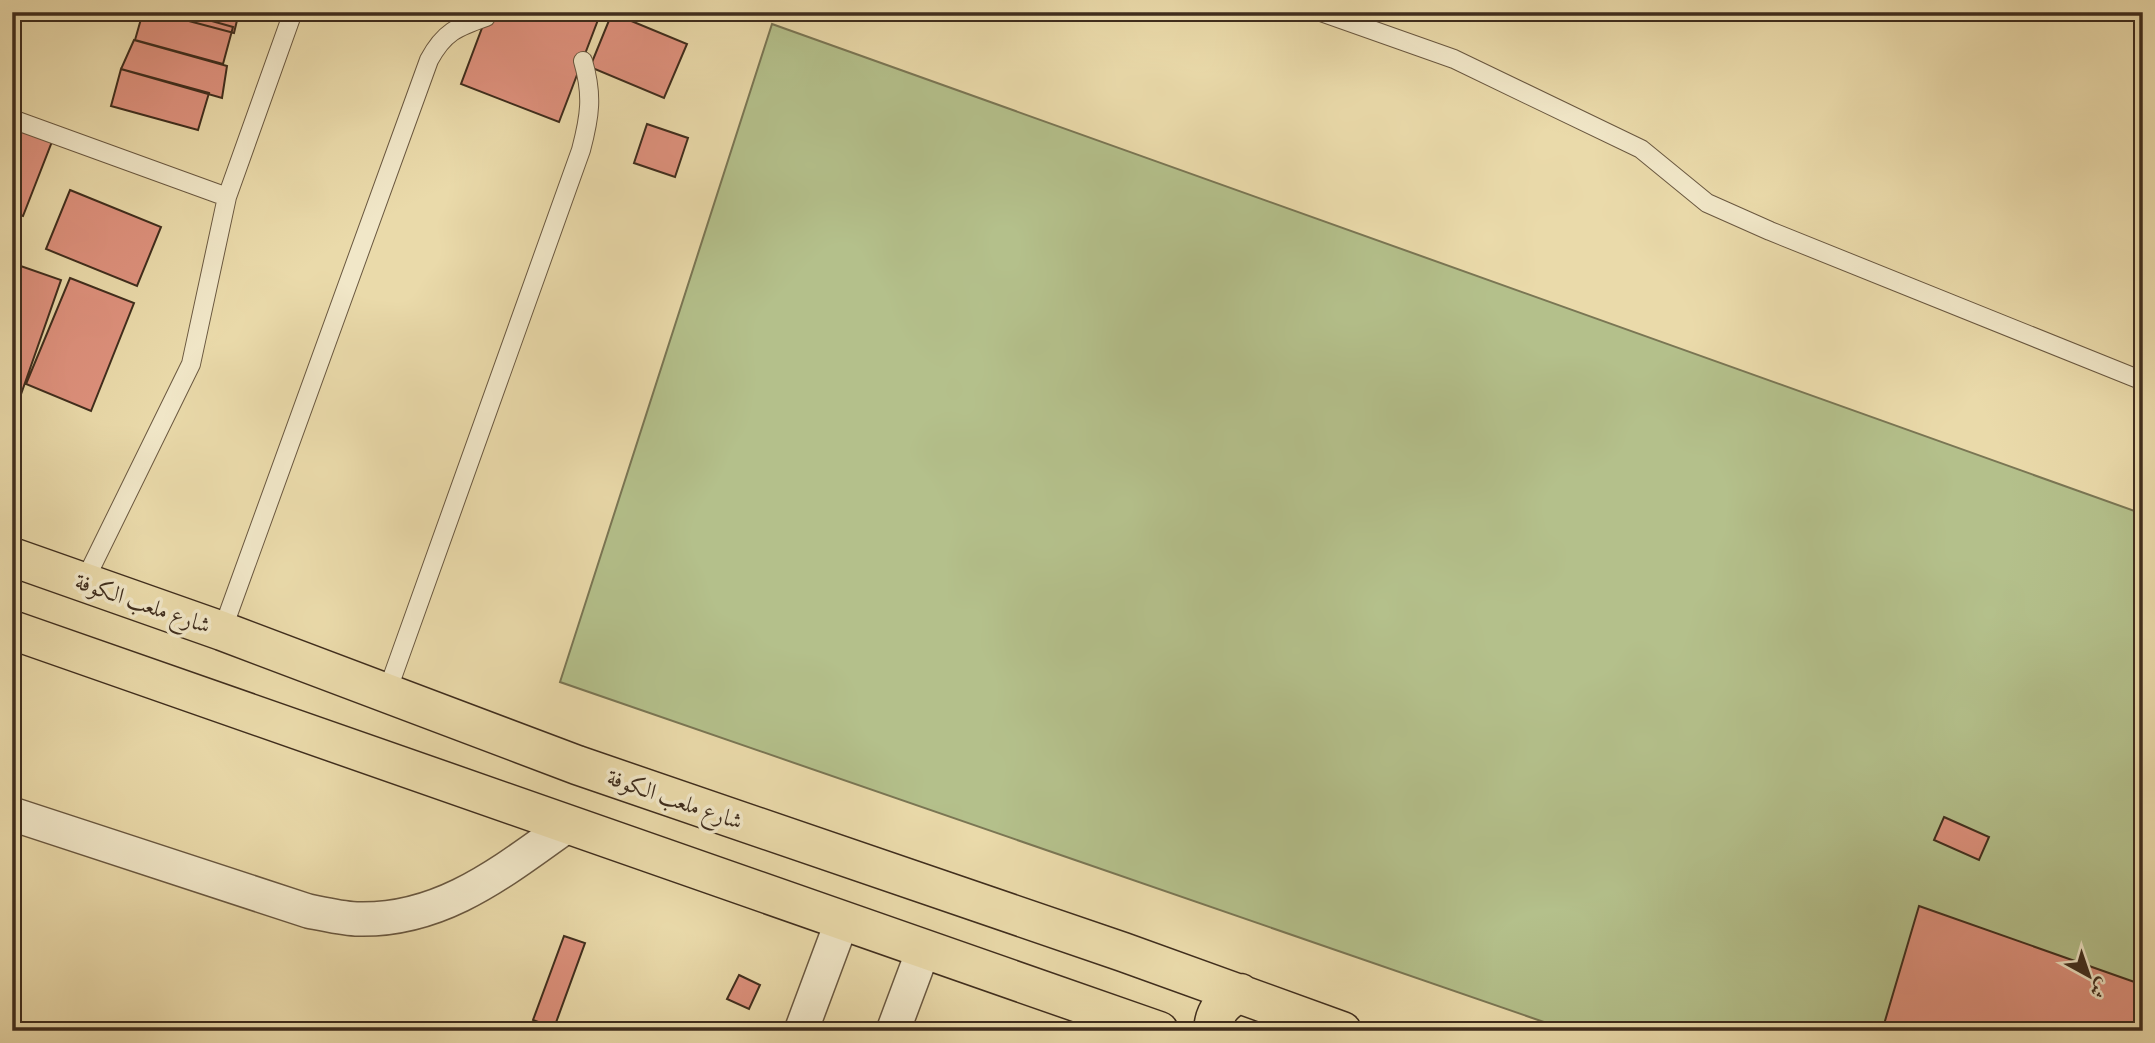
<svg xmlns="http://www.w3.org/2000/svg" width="2155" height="1043" font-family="'EB Garamond',Amiri,serif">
<rect width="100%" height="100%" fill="#eadaaa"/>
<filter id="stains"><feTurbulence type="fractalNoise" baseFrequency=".00286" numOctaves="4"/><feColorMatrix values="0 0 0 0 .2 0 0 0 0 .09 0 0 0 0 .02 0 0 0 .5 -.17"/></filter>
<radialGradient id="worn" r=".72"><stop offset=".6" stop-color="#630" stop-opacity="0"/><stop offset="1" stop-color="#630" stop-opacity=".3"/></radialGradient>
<path fill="#b4c08b" stroke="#7a7654" stroke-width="2" d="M772,24L2143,514V1031H1570L560,682Z"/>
<path fill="#de917d" stroke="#3f2d1d" stroke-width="2" d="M143,12H180L233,27L223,64L135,40Z
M155,12H239L234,33Z
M488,12H601L559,122L461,84Z
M612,13L687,44L664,98L590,67Z
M134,40L227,66L222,98L121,69Z
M121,69L209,93L198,130L111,106Z
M15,123L53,139L23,216L12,212V129Z
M647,124L688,138L675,177L634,163Z
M70,190L161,227L137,286L46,249Z
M12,263L61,280L12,420Z
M70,278L134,303L91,411L26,384Z
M1944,817L1989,837L1979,860L1934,840Z
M1919,906L2143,985V1031H1882Z
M564,936L585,943L554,1028L533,1020Z
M739,975L760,985L749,1009L727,999Z"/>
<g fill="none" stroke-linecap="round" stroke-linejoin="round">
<g stroke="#6a5840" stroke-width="20">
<path id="service" d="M1321,12L1454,59L1641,149L1707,203L1770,231L2143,381
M12,119L227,197
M84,582L191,364L227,197L293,12
M222,631L429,60C444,32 457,27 486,17
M387,692L581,150C590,116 593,95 583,61"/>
</g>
<g stroke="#6a5840" stroke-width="36">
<path id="minor" d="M12,814L308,911C323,914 340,918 356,919C441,922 502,872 568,825
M801,1031L842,921
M893,1031L924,948"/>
</g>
<g stroke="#3f2d1d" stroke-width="41">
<path id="primary" d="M12,557L222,631L577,765L1123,952L1342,1031
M12,630L1159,1031
M1213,1031C1214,1011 1223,1002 1240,993"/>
</g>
<use href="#service" stroke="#f1e7c8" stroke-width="18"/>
<use href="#minor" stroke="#f1e7c8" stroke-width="33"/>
<use href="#primary" stroke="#eadaaa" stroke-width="38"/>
</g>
<g text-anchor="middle" stroke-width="7" stroke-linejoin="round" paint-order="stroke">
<g font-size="23" fill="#3f2d1d" stroke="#f1e7c8">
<text transform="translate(143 603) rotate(19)" y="8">شارع ملعب الكوفة</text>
<text transform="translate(675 799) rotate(19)" y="8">شارع ملعب الكوفة</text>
</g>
</g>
<rect width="2155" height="1043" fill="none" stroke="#eadaaa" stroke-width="42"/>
<rect x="14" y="14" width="2127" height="1015" fill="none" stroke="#3f2d1d" stroke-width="3.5"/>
<rect x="21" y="21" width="2113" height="1001" fill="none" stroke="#3f2d1d" stroke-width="2"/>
<g transform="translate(2089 976) rotate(140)" stroke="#f1e7c8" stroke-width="5" paint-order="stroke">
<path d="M0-5L12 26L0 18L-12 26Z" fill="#3f2d1d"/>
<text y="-10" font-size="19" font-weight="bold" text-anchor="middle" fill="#3f2d1d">ش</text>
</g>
<rect width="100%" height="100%" filter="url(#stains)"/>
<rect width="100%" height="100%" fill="url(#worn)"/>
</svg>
